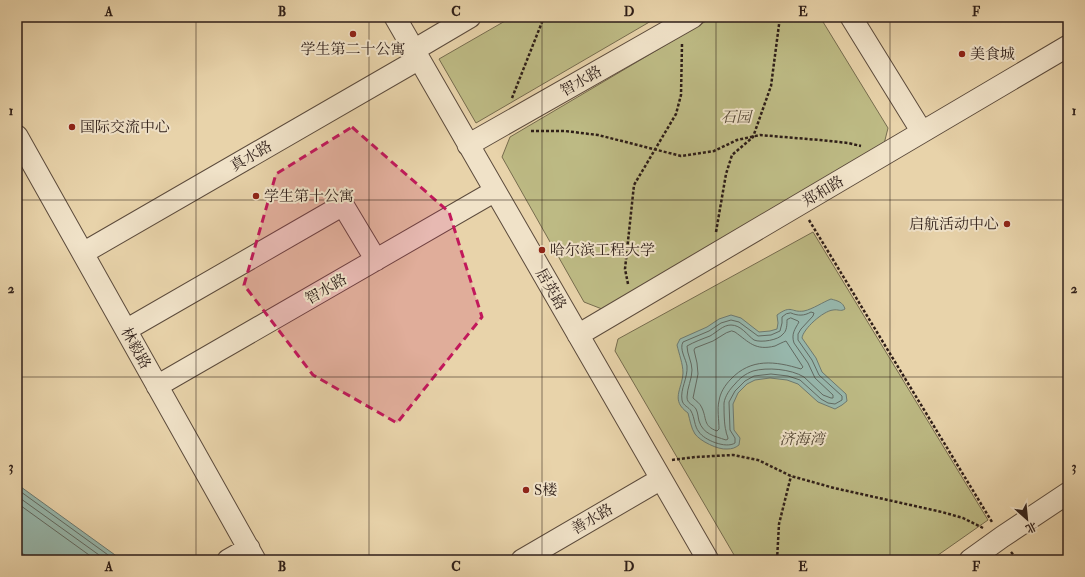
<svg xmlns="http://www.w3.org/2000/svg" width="1085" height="577" font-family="'IM FELL Double Pica','Noto Serif SC',serif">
<rect width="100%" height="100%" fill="#e8d3aa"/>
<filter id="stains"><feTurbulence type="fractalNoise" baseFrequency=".005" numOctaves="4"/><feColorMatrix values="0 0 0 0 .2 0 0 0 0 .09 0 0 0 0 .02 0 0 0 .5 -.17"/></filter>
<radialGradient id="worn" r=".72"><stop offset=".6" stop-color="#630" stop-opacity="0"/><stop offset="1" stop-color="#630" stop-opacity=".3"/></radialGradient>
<path fill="#bdba84" stroke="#766c4e" d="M512,17H658L476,123L439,59Z
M713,17H820L888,128L884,144L602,309L584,302L502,157L510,137Z
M813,232L988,520L931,560H737L615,351L618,339Z"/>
<path fill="#97b7ac" stroke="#6d7a71" d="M831,299C838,301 843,302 845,309C840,312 839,309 833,310C823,311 803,329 802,338L816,358L822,372L846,394L847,401L842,405L835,409L818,402L798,384L787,380L770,378L755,380L747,384L738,393L733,404L734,430L740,438L739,445C735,448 732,449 727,449C718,450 700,441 695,434C691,428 690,420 688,413C670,400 682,390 683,373C683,364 679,354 677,345L680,339L707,327L719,319L731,315L741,318L759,332L770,331L777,329L778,323L777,315C792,304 791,313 804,311C813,309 823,302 831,299Z
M17,483L21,487L122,560H31L17,549Z"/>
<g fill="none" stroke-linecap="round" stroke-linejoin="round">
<path stroke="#626a62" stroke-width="1" d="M791,313C798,316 804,316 811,312L814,313L813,316L801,329L798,334V340L812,360L819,375L842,396V400L835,404L828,403L821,399L800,380L788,376L771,374L754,376L745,381L735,391L729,402L730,430L735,438V443C726,449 704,440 699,432C694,426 695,418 691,411C689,407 683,406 682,400C680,389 688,378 687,366C686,359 679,349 683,342L709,331L721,323L731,320L739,322L758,336L771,335L780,331L782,323V317L786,314Z
M791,318L798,321L799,322C795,329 791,334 794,343L808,363L815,378L833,395V398H831L823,395L804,377C791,369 767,367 753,371C745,374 740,378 735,384C730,389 725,396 724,403C724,409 724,425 726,431C726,434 728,436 728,439L726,440C714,436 703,434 699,421C698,417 698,413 696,409C693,404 687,404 687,397C687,388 692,379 692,370C692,362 687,354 687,346C694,342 702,339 710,336C717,332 723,325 731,325C741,325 747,335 754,340C761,343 779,340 783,334C787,331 787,324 787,320Z
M732,331L735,332C749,342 755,351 775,346C779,344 783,342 786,341L803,367L801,369C775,361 751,358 731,379C725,385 720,393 719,401C717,409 719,420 719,429L717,431C703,426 707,419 702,408C700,403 696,401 693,398L698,374L697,363L694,350L695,348L713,341L726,333Z
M17,489L115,560
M17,496L106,560
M17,503L96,560"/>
<g stroke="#5c4b3c" stroke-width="23">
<path id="minor" d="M395,17L708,560
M851,17L922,132
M414,50L470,17
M17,136L255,560
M468,145L693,17
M83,253L419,59
M126,330L343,205L376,260
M578,335L1068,46
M157,386L495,191
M228,560L249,548
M522,560L661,479
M970,560L1002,537L1068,493"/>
</g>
<path stroke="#2e1e18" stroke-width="2.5" stroke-dasharray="3 2" stroke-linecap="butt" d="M512,98L544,17
M531,131H565L598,135L681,156L714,151L737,140L760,135L820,140L848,143L861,146
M809,220L992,522
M716,232L726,174L732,155L753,137L771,86L780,17
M628,284L625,269L634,185L676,114L681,95L682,44
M672,460L695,457L733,455L758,460L791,476L834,488L942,512L963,518L983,528
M1011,552L1018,560
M777,560L779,524L791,476"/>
<use href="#minor" stroke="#f0e2c8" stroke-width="21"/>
</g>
<path fill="#c2185b" fill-opacity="0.2" stroke="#c2185b" stroke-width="3" stroke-dasharray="8 5" stroke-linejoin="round" d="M352,127L449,212L482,317L397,423L313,375L244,285L276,174Z"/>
<path fill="none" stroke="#2e1e18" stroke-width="1" stroke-opacity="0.55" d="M196,17V560M369,17V560M542,17V560M716,17V560M890,17V560M17,200H1068M17,377H1068"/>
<g fill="#8f2418" stroke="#f0e2c8" stroke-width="1.5">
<circle cx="353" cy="34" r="4"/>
<circle cx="962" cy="54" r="4"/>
<circle cx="72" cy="127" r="4"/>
<circle cx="256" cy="196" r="4"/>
<circle cx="1007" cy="224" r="4"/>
<circle cx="542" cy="250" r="4"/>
<circle cx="526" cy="490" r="4"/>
</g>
<g text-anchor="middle" stroke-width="4" stroke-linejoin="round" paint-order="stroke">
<g font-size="15" fill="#2e1e18" stroke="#f0e2c8" text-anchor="start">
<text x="353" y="54" text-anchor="middle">学生第二十公寓</text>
<text x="970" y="59">美食城</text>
<text x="80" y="132">国际交流中心</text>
<text x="264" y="201">学生第十公寓</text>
<text x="999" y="229" text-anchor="end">启航活动中心</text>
<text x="550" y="255">哈尔滨工程大学</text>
<text x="534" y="495">S楼</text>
</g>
<g font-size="15" fill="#2e1e18" stroke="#f0e2c8">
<text transform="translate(581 81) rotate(-30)" y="5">智水路</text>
<text transform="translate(251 156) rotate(-30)" y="5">真水路</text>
<text transform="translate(823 191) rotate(-31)" y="5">郑和路</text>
<text transform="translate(326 289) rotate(-30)" y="5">智水路</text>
<text transform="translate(551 289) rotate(60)" y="5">居英路</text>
<text transform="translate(136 348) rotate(61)" y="5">林毅路</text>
<text transform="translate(592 519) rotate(-30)" y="5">善水路</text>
</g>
<g font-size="15" font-style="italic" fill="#524533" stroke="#f0e2c8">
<text x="736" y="122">石园</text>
<text x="802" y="444">济海湾</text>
</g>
</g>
<rect width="1085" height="577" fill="none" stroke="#e8d3aa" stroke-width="44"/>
<g transform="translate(1027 519) rotate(153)" stroke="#f0e2c8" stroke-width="3" paint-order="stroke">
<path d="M0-3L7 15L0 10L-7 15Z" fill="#2e1e18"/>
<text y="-6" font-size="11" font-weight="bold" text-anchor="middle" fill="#2e1e18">北</text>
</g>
<rect x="22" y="22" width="1041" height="533" fill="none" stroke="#2e1e18" stroke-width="1.5"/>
<g font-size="13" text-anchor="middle" font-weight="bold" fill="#2e1e18">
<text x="109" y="16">A</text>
<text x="282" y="16">B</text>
<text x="456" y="16">C</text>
<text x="629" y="16">D</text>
<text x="803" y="16">E</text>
<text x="976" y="16">F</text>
<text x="11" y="115">1</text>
<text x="1074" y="115">1</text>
<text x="11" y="293">2</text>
<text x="1074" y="293">2</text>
<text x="11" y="471">3</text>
<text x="1074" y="471">3</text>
<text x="109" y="571">A</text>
<text x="282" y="571">B</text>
<text x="456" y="571">C</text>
<text x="629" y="571">D</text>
<text x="803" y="571">E</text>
<text x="976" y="571">F</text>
</g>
<rect width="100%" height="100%" filter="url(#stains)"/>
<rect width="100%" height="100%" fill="url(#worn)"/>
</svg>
